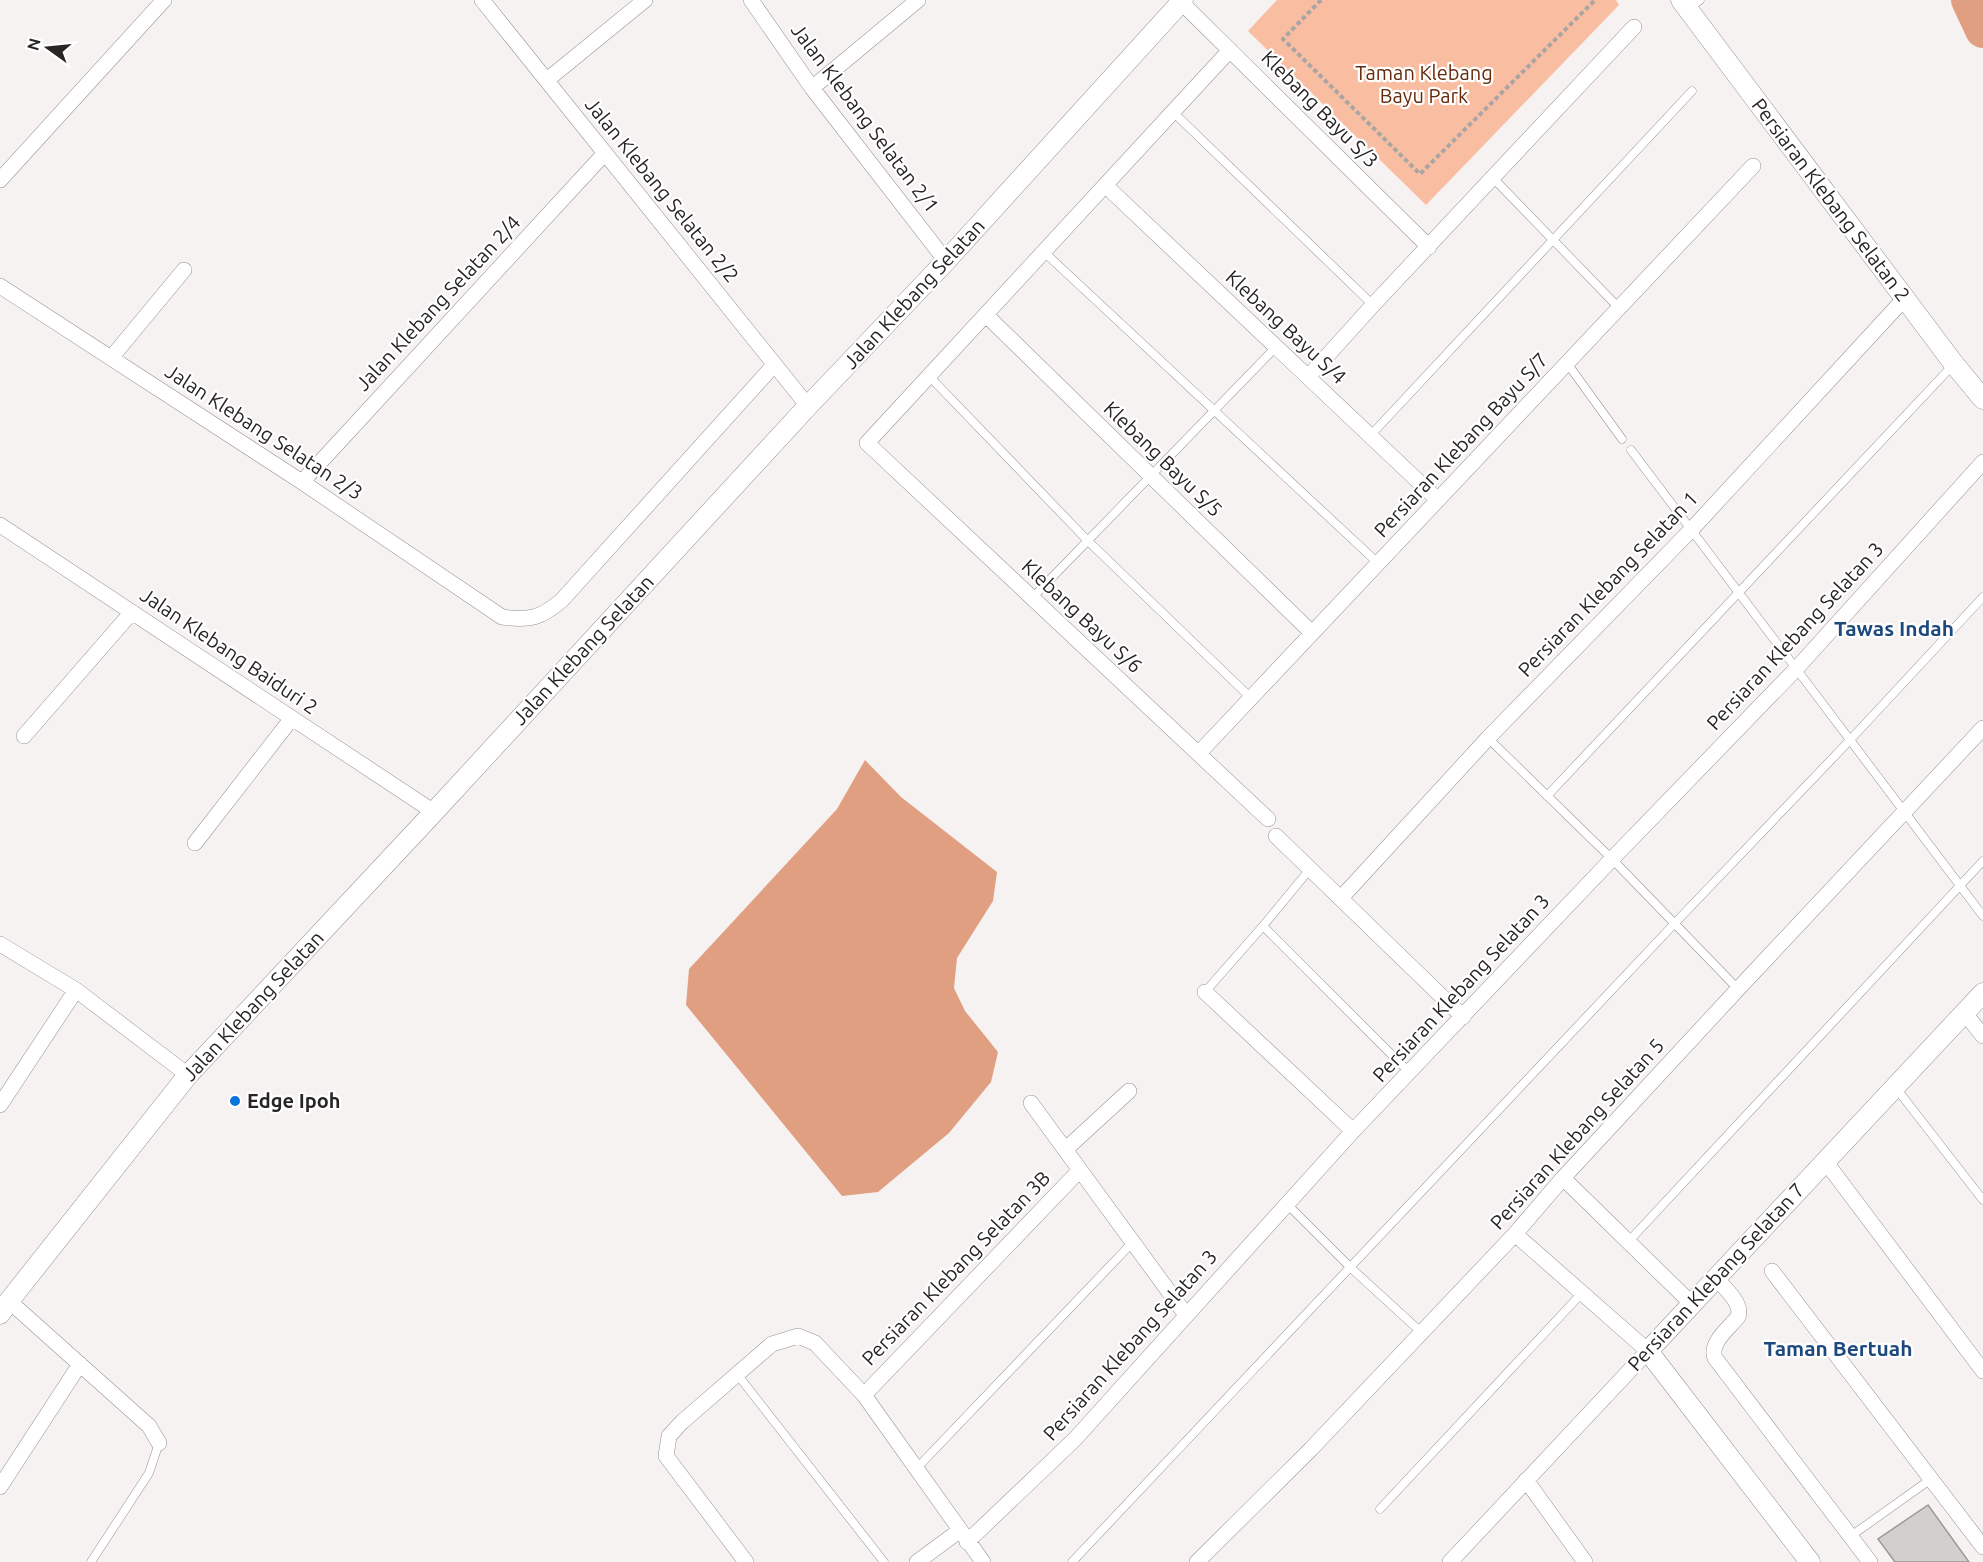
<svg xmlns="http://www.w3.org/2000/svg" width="1983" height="1562" font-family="Ubuntu,sans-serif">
<rect width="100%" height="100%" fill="#f6f2f1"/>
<path fill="#f9bda2" d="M1277,0H1616L1619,5L1426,205L1248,31Z"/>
<path fill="#e19f82" d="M865,760L901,797L997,872L993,901L957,958L954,988L965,1011L998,1052L991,1082L949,1133L878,1192L842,1196L686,1005L689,969L837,809Z"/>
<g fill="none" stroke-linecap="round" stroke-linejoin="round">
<path stroke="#e19f82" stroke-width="36" d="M1969,0L1983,30"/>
</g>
<path fill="#d3cfce" stroke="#9c9896" stroke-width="1.5" d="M1928,1505L1969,1562H1895L1878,1539Z"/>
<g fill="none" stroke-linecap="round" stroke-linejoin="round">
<g stroke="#969391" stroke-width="9">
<path id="service" d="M1689,8L1700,0
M1173,112L1373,305
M1493,178L1619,308
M1044,252L1378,563
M1567,363L1622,439
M929,376L1088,541L1251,698
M1370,436L1692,91
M1631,450L1983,916
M1032,598L1276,347
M1488,738L1612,859L1738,989
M1547,796L1953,365
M1263,926L1410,1073
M1205,992L1263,926L1310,869
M1896,1088L1983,1200
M1287,1204L1351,1268L1421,1332
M1629,1241L1983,861
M737,1374L884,1562
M916,1469L1132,1243
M1380,1509L1582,1293
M1851,1536L1931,1479
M91,1562L149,1473L159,1443
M1072,1562L1675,923L1851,739L1983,597"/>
</g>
<g stroke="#969391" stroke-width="16">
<path id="minor" d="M482,0L808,406
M751,0L812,88L946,261
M1181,2L1429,247
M1230,50L867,443L1268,819
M547,80L645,0
M812,88L918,0
M0,180L164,0
M1106,186L1438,500
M0,286L302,482L502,617C530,621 541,618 562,600L774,365
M986,315L1312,633
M111,358L184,270
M1308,377L1373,305L1634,27
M302,482L605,153
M0,525L434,812
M24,736L132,612
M1199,753L1753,166
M1276,836L1463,1017
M195,843L292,718
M1341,898L1488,738L1692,529L1905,298
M0,944L76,990L188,1075
M1205,992L1353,1131
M1964,1012L1983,1036
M1031,1103L1186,1315
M0,1105L76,990
M1065,1150L1129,1091
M1825,1161L1983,1371
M1563,1178L1691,1303
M1772,1271L1983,1547
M1716,1278C1725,1289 1743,1303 1738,1317C1729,1328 1709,1343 1715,1358L1870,1562
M9,1301L149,1426L159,1443
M864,1395L1079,1171
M1526,1480L1585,1562
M0,1487L80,1364
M967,1542L1075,1439L1353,1131L1612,859L1797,668L1983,462
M746,1562L666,1456L669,1436L682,1422L772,1344L798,1336L815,1343L864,1395L983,1562
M917,1562L959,1531
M1197,1562L1311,1449L1515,1234L1563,1178L1738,989L1983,728
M1450,1562L1648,1351L1515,1234"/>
</g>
<g stroke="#969391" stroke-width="21">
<path id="tertiary" d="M1681,0L1954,364L1983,399
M0,1314L9,1301L188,1075L434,812L808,406L946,261L1183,0
M1810,1562L1648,1351L1983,993"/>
</g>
<path stroke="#a8a5a4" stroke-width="4" stroke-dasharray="4.5 3" stroke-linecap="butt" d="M1321,0L1283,39L1420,174L1595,0"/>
<use href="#service" stroke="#fff" stroke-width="8"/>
<use href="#minor" stroke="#fff" stroke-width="15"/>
<use href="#tertiary" stroke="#fff" stroke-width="20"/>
</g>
<circle fill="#0874dc" stroke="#fff" stroke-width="2" cx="235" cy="1101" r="6"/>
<g text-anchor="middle" stroke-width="4.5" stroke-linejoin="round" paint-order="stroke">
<g font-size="20" fill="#662a0b" stroke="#fff">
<text x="1424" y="80">Taman Klebang<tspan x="1424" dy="23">Bayu Park</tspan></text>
</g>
<g font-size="20" fill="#272524" stroke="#fff">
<text transform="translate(1320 109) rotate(45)" y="7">Klebang Bayu S/3</text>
<text transform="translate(865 118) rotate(53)" y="7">Jalan Klebang Selatan 2/1</text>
<text transform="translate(662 190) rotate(51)" y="7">Jalan Klebang Selatan 2/2</text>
<text transform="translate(1831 200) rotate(53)" y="7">Persiaran Klebang Selatan 2</text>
<text transform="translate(914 294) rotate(-47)" y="7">Jalan Klebang Selatan</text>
<text transform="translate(438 303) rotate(-47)" y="7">Jalan Klebang Selatan 2/4</text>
<text transform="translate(1286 327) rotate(43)" y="7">Klebang Bayu S/4</text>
<text transform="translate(264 432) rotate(33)" y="7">Jalan Klebang Selatan 2/3</text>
<text transform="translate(1461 445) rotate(-47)" y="7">Persiaran Klebang Bayu S/7</text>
<text transform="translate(1163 459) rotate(44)" y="7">Klebang Bayu S/5</text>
<text transform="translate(1608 584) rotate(-46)" y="7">Persiaran Klebang Selatan 1</text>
<text transform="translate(1082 616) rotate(43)" y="7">Klebang Bayu S/6</text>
<text transform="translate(1795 636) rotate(-47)" y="7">Persiaran Klebang Selatan 3</text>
<text transform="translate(583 650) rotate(-47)" y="7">Jalan Klebang Selatan</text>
<text transform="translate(229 651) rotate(34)" y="7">Jalan Klebang Baiduri 2</text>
<text transform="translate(1461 988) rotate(-47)" y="7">Persiaran Klebang Selatan 3</text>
<text transform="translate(253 1006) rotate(-47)" y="7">Jalan Klebang Selatan</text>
<text transform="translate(1577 1134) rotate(-48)" y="7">Persiaran Klebang Selatan 5</text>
<text transform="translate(956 1268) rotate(-46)" y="7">Persiaran Klebang Selatan 3B</text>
<text transform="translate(1716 1277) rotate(-47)" y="7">Persiaran Klebang Selatan 7</text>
<text transform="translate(1130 1345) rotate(-48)" y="7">Persiaran Klebang Selatan 3</text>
</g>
<g font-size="20" font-weight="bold" fill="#272524" stroke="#fff" text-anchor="start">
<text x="247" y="1108">Edge Ipoh</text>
</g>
<g font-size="21" font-weight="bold" fill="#1d497d" stroke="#fff">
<text x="1894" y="636">Tawas Indah</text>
<text x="1838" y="1356">Taman Bertuah</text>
</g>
</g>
<g transform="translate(48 48) rotate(285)" stroke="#ffffff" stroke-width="4.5" paint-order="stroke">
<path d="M0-4.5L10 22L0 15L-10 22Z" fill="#272524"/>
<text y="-9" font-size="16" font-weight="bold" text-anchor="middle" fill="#272524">N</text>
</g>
</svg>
